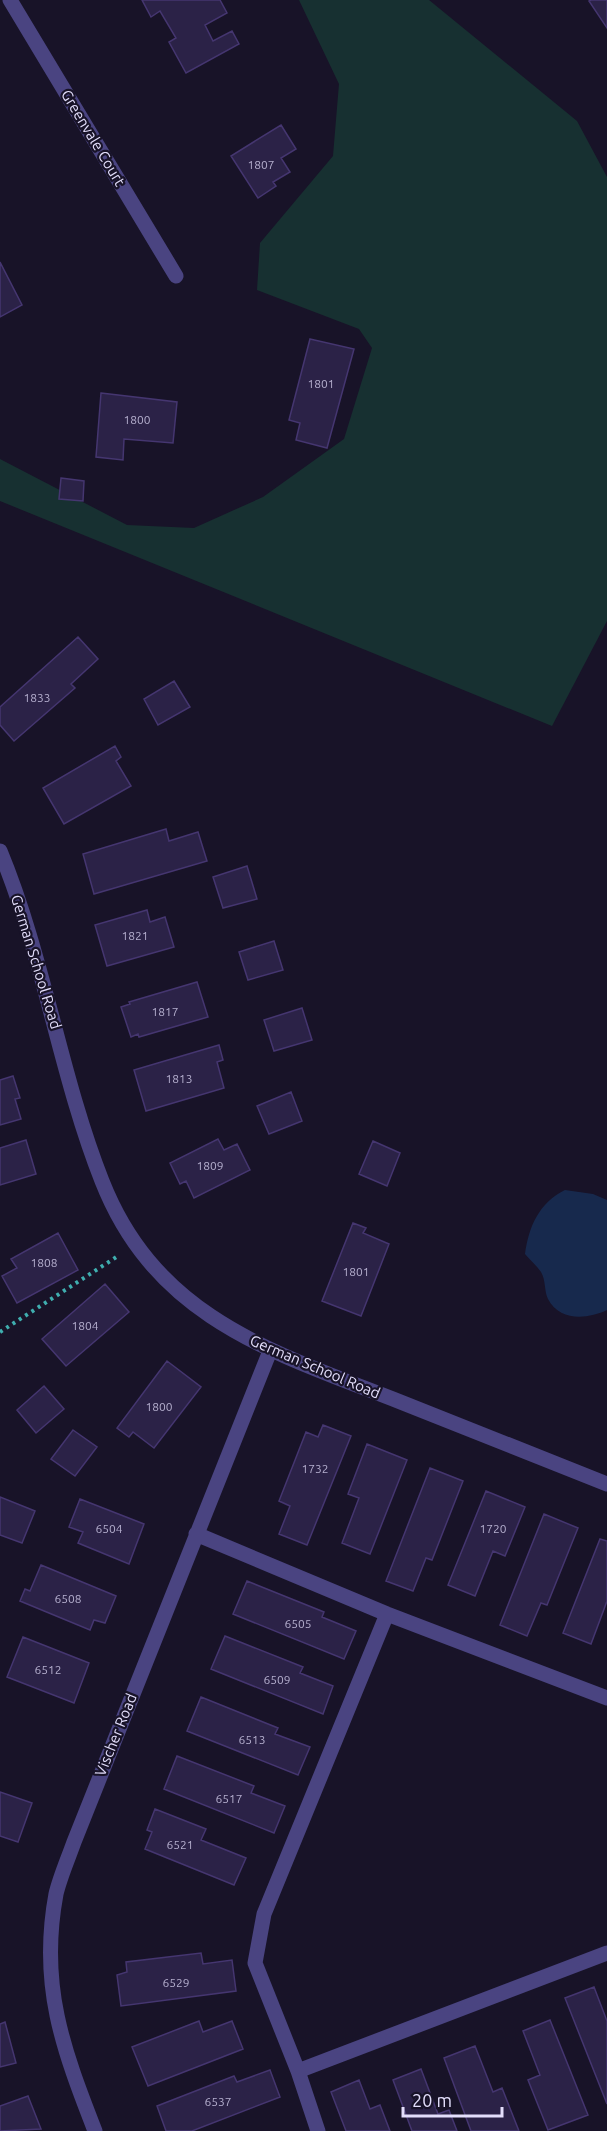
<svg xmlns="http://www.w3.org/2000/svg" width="607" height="2131" font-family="Ubuntu,sans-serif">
<rect width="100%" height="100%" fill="#181328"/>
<path fill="#173031" d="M299,0H429L577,121L607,177V621L552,726L0,501V459L127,525L194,528L263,497L344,439L372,348L359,329L257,290L260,243L333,156L339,84Z"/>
<path fill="#17294d" d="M565,1190L593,1194L607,1200V1310C588,1319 560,1322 548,1299C544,1291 546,1280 541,1272C537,1266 530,1260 525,1254C529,1226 539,1203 565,1190Z"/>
<path fill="#2b2247" stroke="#453670" stroke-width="1.5" d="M142,0H220L227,13L205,25L213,41L232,31L239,44L186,73L169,42L176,38L160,11L151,17Z
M591,0H607V28L589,1Z
M281,125L296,149L281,158L290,172L273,182L276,186L258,198L231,156Z
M0,262L22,305L0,317Z
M310,339L354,349L327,448L296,440L300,423L289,420Z
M101,393L177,402L173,443L124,439L123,460L96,457Z
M61,478L84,481L83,501L59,499Z
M78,637L98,659L71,684L75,688L14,741L0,725V707Z
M174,681L190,707L158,725L144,699Z
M115,746L121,757L116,761L131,786L64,824L43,788Z
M166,829L169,841L198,832L207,861L94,894L83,854Z
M247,866L257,899L223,908L213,877Z
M147,910L150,922L165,917L174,947L107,966L95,925Z
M274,941L283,970L248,980L239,952Z
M197,982L208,1017L139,1037L138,1034L131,1037L121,1007L130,1004L129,1002Z
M302,1008L312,1040L274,1051L264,1020Z
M219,1045L223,1060L217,1062L224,1088L146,1111L134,1070Z
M13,1076L20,1098L15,1099L21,1119L0,1125V1080Z
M291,1092L302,1121L269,1134L257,1106Z
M218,1139L224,1150L237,1144L250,1170L194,1198L186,1181L180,1184L170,1163Z
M26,1140L36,1174L0,1185V1148Z
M373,1141L400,1153L387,1186L359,1174Z
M353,1223L366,1228L363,1233L389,1244L361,1316L322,1301Z
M58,1233L78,1270L17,1303L2,1276L17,1268L11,1259Z
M105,1284L129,1312L66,1366L42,1339Z
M167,1361L201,1387L154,1448L133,1432L129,1437L117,1428Z
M44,1386L64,1409L36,1433L17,1410Z
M323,1425L351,1436L307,1545L279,1534L290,1506L279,1501L306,1432L318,1437Z
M73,1430L97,1447L75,1476L51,1459Z
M367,1444L407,1460L370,1554L342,1543L359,1498L348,1494Z
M430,1468L463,1481L432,1560L426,1558L413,1591L386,1581Z
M486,1491L525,1507L505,1556L493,1551L475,1596L448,1585Z
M0,1497L35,1511L22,1543L0,1535Z
M80,1499L144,1524L129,1564L78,1543L83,1532L69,1527Z
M544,1514L578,1528L547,1605L541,1603L527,1636L500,1625Z
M600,1539L607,1541V1601L591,1644L563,1633Z
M41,1565L116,1596L105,1623L94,1620L90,1630L20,1601L25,1589L30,1591Z
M247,1581L324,1612L322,1617L356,1631L344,1659L233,1614Z
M225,1636L303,1667L300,1673L333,1686L323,1714L211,1669Z
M23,1637L89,1663L74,1703L7,1677Z
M201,1697L278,1728L275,1734L310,1747L298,1775L187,1731Z
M177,1756L254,1786L251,1793L285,1806L274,1833L164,1789Z
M0,1792L32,1803L18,1842L0,1836Z
M155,1809L206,1829L201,1840L246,1858L234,1885L145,1849L152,1832L147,1830Z
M201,1953L203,1964L232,1960L236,1991L121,2006L117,1975L127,1972L126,1962Z
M594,1987L607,2021V2104L565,1998Z
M550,2020L588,2115L548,2130L528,2080L540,2075L523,2031Z
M199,2021L203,2032L232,2021L243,2049L148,2086L132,2047Z
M5,2022L16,2063L0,2067V2024Z
M475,2046L493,2092L502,2088L519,2131H471L444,2058Z
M421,2069L438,2114L449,2110L457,2131H412L393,2080Z
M270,2070L280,2097L192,2131H166L157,2106L234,2076L237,2082Z
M359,2080L370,2109L380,2105L390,2131H346L331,2092Z
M28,2096L41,2129L0,2131V2106Z"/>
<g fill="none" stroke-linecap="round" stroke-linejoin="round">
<path stroke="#3faeaf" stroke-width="4" stroke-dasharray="3 4.5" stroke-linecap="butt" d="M0,1332L118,1256"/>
<path stroke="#4a4481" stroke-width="15" d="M10,0L176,276
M0,851C44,957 60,1075 102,1181C156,1318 272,1352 398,1401C467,1429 537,1456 607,1484
M196,1534L387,1614L607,1698
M298,2071L607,1953
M95,2131C63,2049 39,1985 56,1894C60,1877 68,1859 74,1842L270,1351
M318,2131L298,2071L255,1963L264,1914L387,1614"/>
</g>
<g text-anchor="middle" stroke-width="4.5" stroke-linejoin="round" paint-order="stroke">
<g font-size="12" fill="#b5afce">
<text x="261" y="169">1807</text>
<text x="321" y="388">1801</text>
<text x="137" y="424">1800</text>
<text x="37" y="702">1833</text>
<text x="135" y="940">1821</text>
<text x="165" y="1016">1817</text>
<text x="179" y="1083">1813</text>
<text x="210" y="1170">1809</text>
<text x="44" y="1267">1808</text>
<text x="356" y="1276">1801</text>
<text x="85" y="1330">1804</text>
<text x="159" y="1411">1800</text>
<text x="315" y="1473">1732</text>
<text x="109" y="1533">6504</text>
<text x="493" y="1533">1720</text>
<text x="68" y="1603">6508</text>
<text x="298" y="1628">6505</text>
<text x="48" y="1674">6512</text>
<text x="277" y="1684">6509</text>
<text x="252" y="1744">6513</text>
<text x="229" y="1803">6517</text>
<text x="180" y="1849">6521</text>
<text x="176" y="1987">6529</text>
<text x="218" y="2106">6537</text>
</g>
<g font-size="15" fill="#e3defb" stroke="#181328">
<text transform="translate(93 138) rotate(59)" y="5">Greenvale Court</text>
<text transform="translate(36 962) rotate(73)" y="5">German School Road</text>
<text transform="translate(315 1367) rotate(23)" y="5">German School Road</text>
<text transform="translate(116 1735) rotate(-68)" y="5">Vischer Road</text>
</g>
</g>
<path d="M403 2107v9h99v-9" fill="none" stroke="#e3defb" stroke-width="3"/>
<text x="412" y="2107" font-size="18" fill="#e3defb" stroke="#181328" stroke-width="4.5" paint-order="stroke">20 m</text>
</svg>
